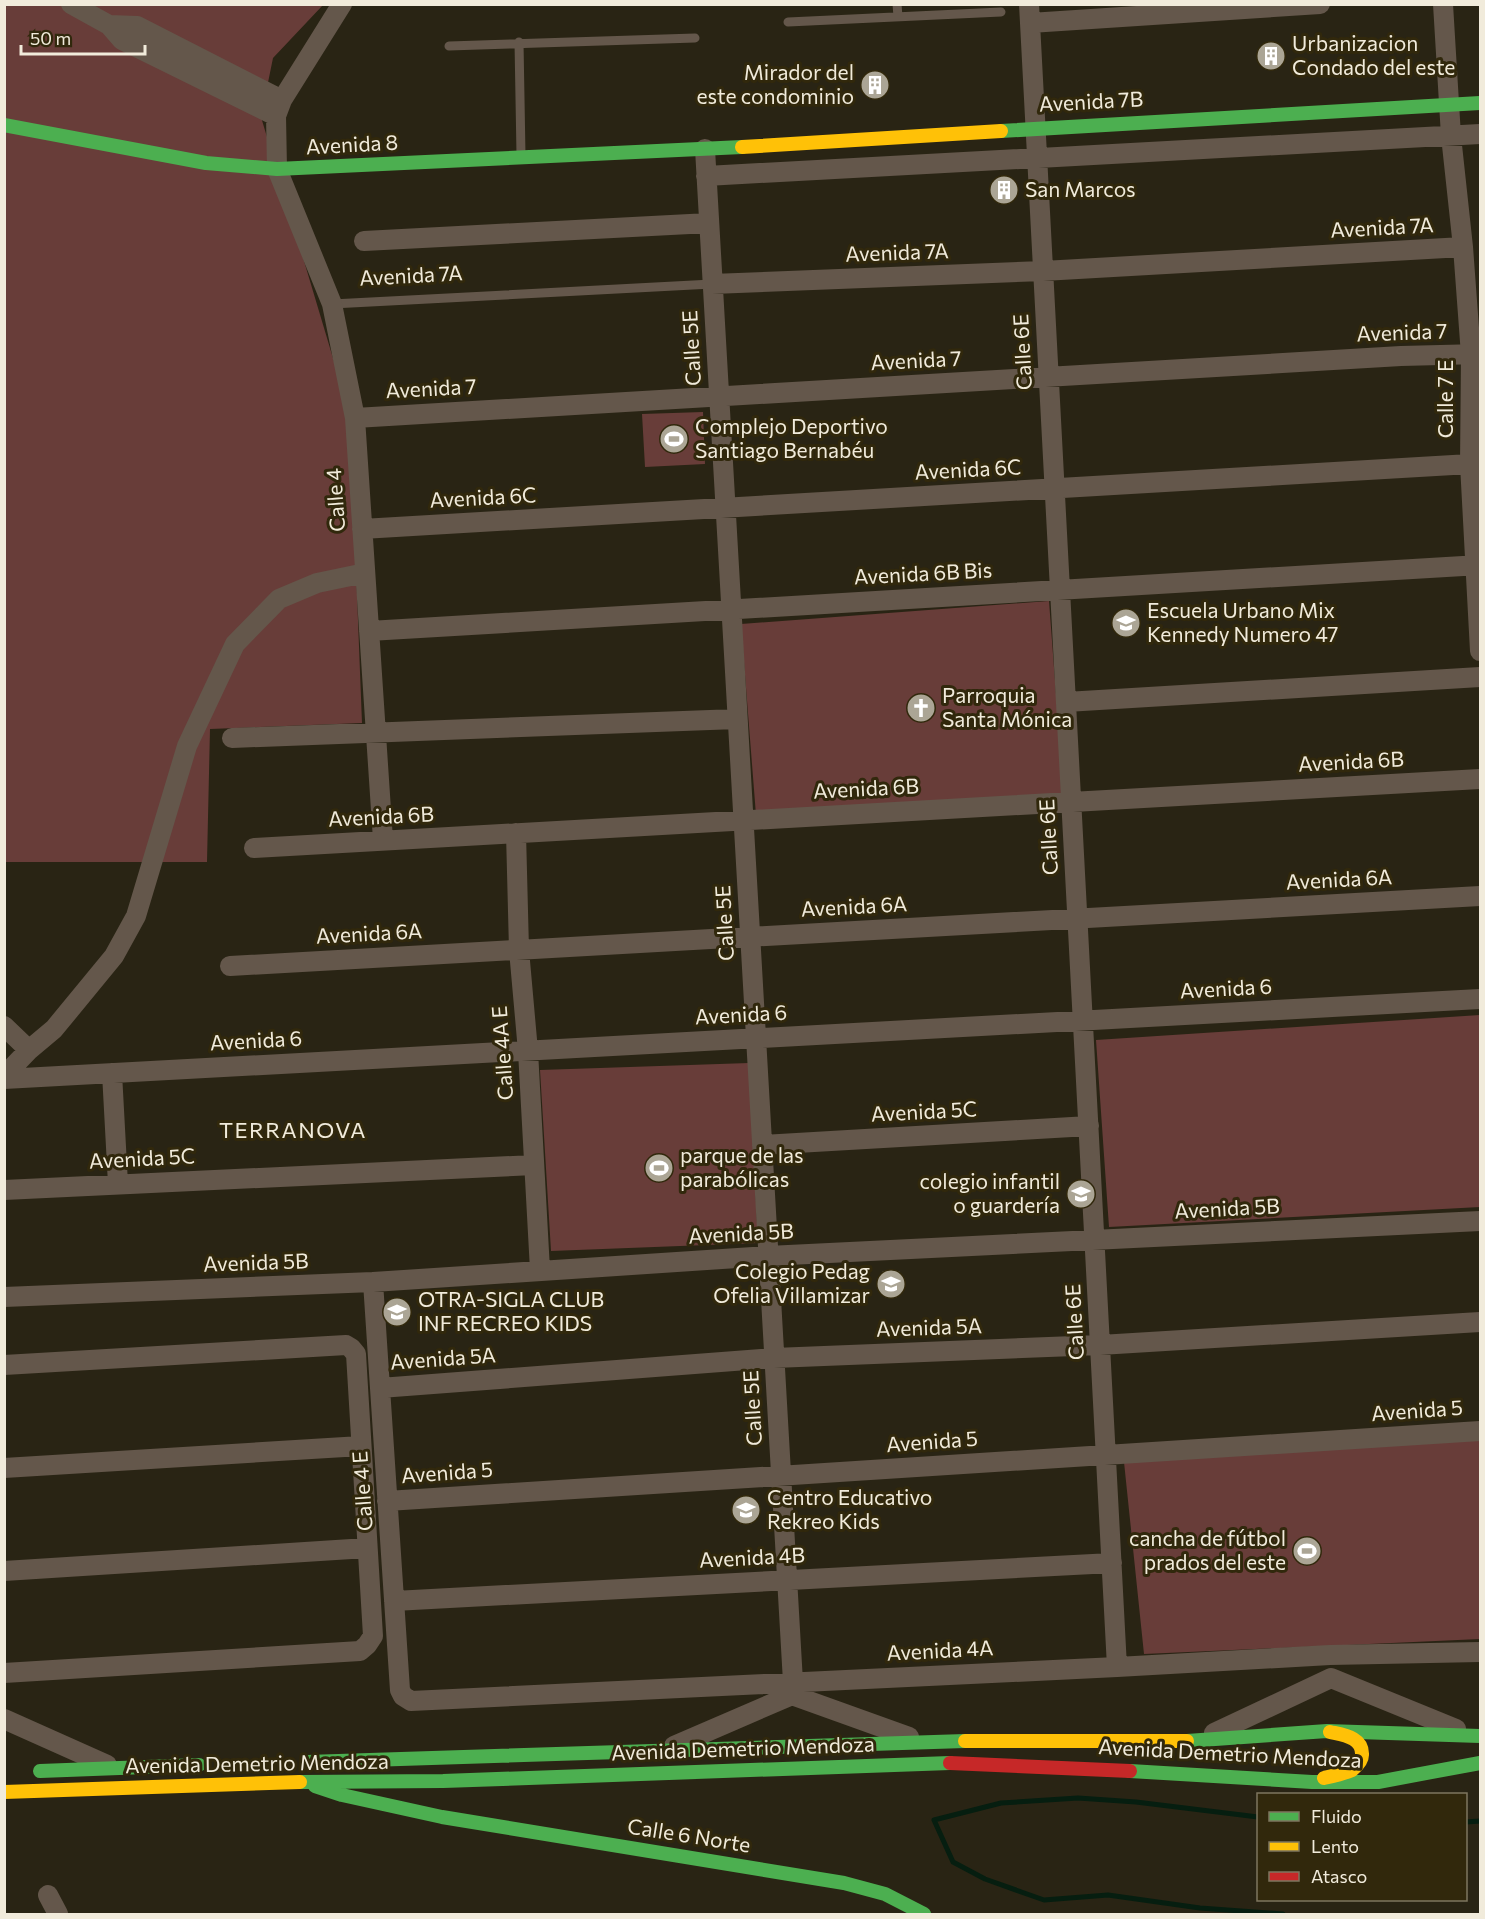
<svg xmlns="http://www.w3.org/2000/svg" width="1485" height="1919" font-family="Commissioner,sans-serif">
<rect width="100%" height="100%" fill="#292414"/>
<path fill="#683d39" d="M5,5H323L273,58L261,117L350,415L362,723L210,729L207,862H5Z
M703,412L705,464L645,467L642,414Z
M1049,601L1064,801L756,815L741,624Z
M1480,1015V1207L1109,1227L1096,1040Z
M749,1063L758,1243L551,1251L540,1070Z
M1480,1438V1639L1144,1654L1124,1462Z"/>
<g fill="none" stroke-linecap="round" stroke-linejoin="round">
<path stroke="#061e10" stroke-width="5" d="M1258,1817L1136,1802L1078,1798L1001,1803L934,1820L953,1862L985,1879L1044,1900L1108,1895L1200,1908L1283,1914
M1466,1822L1480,1821"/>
<path stroke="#64574b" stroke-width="9" d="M897,4L898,17
M788,22L1001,12
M519,42L521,155
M449,46L695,38
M332,304L712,284"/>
<path stroke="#64574b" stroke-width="20" d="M71,4L109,25L122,40L276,116
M342,4L282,100L276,116L277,169L332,304L355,418L383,840
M1029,4L1117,1667
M1443,4L1451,136L1463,247L1471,355L1470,464L1480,651
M1030,23L1320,4
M109,25L137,26L282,100
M705,149L793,1682L792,1695
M706,176L1480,134
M364,241L709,223
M712,284L1043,271L1463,247
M355,418L1401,356L1480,354
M362,529L1470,464
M369,631L1480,565
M1066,702L1480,677
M232,738L737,719
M516,833L519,950L528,1051L540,1270
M254,848L1480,779
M230,966L1480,896
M4,1026L29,1050
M112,1073L118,1184
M4,1076L29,1050L54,1029L114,956L136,916L187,746L235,644L279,599L317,583L365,573
M4,1079L1480,999
M762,1145L1089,1126
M4,1190L534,1165
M373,1282L400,1690L403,1696L411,1701L1117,1667L1330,1655L1480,1652
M4,1297L373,1282L768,1256L1480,1221
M4,1365L346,1345L351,1348L356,1354L373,1636L367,1645L360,1651L4,1673
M380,1388L774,1358L1100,1345L1480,1322
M4,1468L361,1446
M387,1501L1480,1431
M4,1571L367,1548
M394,1601L1112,1563
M4,1719L107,1765
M1214,1733L1331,1678L1456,1729
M674,1746L792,1695L909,1737
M48,1895L58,1914"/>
<path stroke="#4caf50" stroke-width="14" d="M4,125L206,163L277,169L742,147
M1001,131L1480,103
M1187,1741L1327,1731L1480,1736
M307,1762L965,1741
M40,1771L199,1765
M1130,1771L1312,1782H1378L1480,1763
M300,1782L443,1781L950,1763
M315,1786L342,1795L442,1817L844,1883L885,1894L924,1914"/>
<path stroke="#ffc107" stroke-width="14" d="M742,147L1001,131
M965,1741H1187
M1324,1778C1333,1776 1343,1774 1352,1770C1357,1766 1362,1761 1362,1755C1363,1737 1343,1735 1330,1732
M4,1792L300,1782"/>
<path stroke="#c62828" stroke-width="14" d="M950,1763L1130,1771"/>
</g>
<defs>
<g id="building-disc" transform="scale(1.5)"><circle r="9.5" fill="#aba595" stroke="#31280c"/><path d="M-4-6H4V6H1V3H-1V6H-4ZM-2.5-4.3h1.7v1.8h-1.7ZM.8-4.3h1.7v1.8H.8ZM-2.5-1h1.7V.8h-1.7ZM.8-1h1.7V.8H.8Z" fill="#fff"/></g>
<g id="stadium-disc" transform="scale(1.5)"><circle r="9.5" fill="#aba595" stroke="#31280c"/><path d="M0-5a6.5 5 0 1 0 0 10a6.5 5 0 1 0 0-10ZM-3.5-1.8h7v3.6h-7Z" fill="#fff"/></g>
<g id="school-disc" transform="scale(1.5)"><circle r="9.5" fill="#aba595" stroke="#31280c"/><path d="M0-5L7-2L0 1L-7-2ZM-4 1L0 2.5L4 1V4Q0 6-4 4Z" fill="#fff"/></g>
<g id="church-disc" transform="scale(1.5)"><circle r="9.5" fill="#aba595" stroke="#31280c"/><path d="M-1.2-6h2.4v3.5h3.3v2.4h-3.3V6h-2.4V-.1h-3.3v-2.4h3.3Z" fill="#fff"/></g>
</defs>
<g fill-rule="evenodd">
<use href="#building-disc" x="1271" y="56"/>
<use href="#building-disc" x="875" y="85"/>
<use href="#building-disc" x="1004" y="190"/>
<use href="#stadium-disc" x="674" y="439"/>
<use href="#school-disc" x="1126" y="623"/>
<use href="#church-disc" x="921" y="708"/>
<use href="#stadium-disc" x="659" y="1168"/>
<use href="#school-disc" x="1081" y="1194"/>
<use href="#school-disc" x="891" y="1284"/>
<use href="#school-disc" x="397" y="1312"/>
<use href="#school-disc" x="746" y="1510"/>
<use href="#stadium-disc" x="1307" y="1551"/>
</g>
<g text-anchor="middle" stroke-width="6" stroke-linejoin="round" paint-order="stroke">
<g font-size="21" fill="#f1ebdb" stroke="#31280c" text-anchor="start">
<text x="1292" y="51">Urbanizacion<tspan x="1292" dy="24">Condado del este</tspan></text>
<text x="854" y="80" text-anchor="end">Mirador del<tspan x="854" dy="24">este condominio</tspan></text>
<text x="1025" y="197">San Marcos</text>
<text x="695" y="434">Complejo Deportivo<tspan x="695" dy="24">Santiago Bernabéu</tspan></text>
<text x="1147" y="618">Escuela Urbano Mix<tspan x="1147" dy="24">Kennedy Numero 47</tspan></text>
<text x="942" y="703">Parroquia<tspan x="942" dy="24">Santa Mónica</tspan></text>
<text x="680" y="1163">parque de las<tspan x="680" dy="24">parabólicas</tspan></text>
<text x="1060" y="1189" text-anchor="end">colegio infantil<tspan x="1060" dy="24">o guardería</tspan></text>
<text x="870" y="1279" text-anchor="end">Colegio Pedag<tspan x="870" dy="24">Ofelia Villamizar</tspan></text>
<text x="418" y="1307">OTRA-SIGLA CLUB<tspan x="418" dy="24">INF RECREO KIDS</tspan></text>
<text x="767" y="1505">Centro Educativo<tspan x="767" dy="24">Rekreo Kids</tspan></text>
<text x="1286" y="1546" text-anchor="end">cancha de fútbol<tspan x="1286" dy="24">prados del este</tspan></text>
</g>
<g font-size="21" fill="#f1ebdb" stroke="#31280c">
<text transform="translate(1091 102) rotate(-3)" y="7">Avenida 7B</text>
<text transform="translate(352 145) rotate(-3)" y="7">Avenida 8</text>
<text transform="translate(1382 228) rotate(-3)" y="7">Avenida 7A</text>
<text transform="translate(897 253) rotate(-2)" y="7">Avenida 7A</text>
<text transform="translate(411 276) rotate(-3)" y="7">Avenida 7A</text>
<text transform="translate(1402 333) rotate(-2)" y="7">Avenida 7</text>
<text transform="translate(692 348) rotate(-93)" y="7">Calle 5E</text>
<text transform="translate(1023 352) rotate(-93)" y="7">Calle 6E</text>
<text transform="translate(916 361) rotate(-3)" y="7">Avenida 7</text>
<text transform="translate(431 389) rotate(-3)" y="7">Avenida 7</text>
<text transform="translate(1446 399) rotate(-90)" y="7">Calle 7 E</text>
<text transform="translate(968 470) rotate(-3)" y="7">Avenida 6C</text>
<text transform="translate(483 498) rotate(-3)" y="7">Avenida 6C</text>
<text transform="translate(336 500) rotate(-94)" y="7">Calle 4</text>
<text transform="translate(923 574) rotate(-3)" y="7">Avenida 6B Bis</text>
<text transform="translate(1351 762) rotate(-3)" y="7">Avenida 6B</text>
<text transform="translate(866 789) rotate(-3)" y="7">Avenida 6B</text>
<text transform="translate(381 817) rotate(-3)" y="7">Avenida 6B</text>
<text transform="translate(1049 837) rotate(-93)" y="7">Calle 6E</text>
<text transform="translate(1339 880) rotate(-3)" y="7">Avenida 6A</text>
<text transform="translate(854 907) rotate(-3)" y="7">Avenida 6A</text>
<text transform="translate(725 923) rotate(-93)" y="7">Calle 5E</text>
<text transform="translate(369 934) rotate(-3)" y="7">Avenida 6A</text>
<text transform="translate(1226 989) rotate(-3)" y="7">Avenida 6</text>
<text transform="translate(741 1015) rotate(-3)" y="7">Avenida 6</text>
<text transform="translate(256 1041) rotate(-3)" y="7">Avenida 6</text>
<text transform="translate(503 1053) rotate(-94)" y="7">Calle 4A E</text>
<text transform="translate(924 1112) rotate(-3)" y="7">Avenida 5C</text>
<text transform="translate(142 1159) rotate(-3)" y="7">Avenida 5C</text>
<text transform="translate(1227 1209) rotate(-3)" y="7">Avenida 5B</text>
<text transform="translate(741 1234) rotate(-3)" y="7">Avenida 5B</text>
<text transform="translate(256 1263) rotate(-2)" y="7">Avenida 5B</text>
<text transform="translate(1075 1322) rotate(-93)" y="7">Calle 6E</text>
<text transform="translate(929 1328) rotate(-2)" y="7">Avenida 5A</text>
<text transform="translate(443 1359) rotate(-4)" y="7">Avenida 5A</text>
<text transform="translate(753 1408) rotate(-93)" y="7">Calle 5E</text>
<text transform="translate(1417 1411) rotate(-4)" y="7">Avenida 5</text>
<text transform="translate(932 1442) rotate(-4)" y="7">Avenida 5</text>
<text transform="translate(447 1473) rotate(-4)" y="7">Avenida 5</text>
<text transform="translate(363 1491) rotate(-94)" y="7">Calle 4 E</text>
<text transform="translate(752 1558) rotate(-3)" y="7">Avenida 4B</text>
<text transform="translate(940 1651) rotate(-3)" y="7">Avenida 4A</text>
<text transform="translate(743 1749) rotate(-2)" y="7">Avenida Demetrio Mendoza</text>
<text transform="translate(1230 1754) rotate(3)" y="7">Avenida Demetrio Mendoza</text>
<text transform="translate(257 1764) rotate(-1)" y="7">Avenida Demetrio Mendoza</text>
<text transform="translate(689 1836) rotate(9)" y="7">Calle 6 Norte</text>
</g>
<g font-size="22" letter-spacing="1.5" fill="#f1ebdb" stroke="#31280c">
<text x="293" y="1138">TERRANOVA</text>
</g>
</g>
<rect width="1485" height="1919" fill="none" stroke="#f1ebdb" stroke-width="12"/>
<rect x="1257" y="1793" width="210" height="108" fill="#31280c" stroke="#7e765f" stroke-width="1.5"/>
<rect x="1269" y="1812" width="30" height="9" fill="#4caf50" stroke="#7e765f" stroke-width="1.5"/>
<text x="1311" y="1823" font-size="18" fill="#f1ebdb">Fluido</text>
<rect x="1269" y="1842" width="30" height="9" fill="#ffc107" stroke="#7e765f" stroke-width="1.5"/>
<text x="1311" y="1853" font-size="18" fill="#f1ebdb">Lento</text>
<rect x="1269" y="1872" width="30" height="9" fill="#c62828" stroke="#7e765f" stroke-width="1.5"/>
<text x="1311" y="1883" font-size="18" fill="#f1ebdb">Atasco</text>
<path d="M21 45v9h124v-9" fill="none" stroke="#f1ebdb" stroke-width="3"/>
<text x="30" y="45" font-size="18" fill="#f1ebdb" stroke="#31280c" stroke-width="4.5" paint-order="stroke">50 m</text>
</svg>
